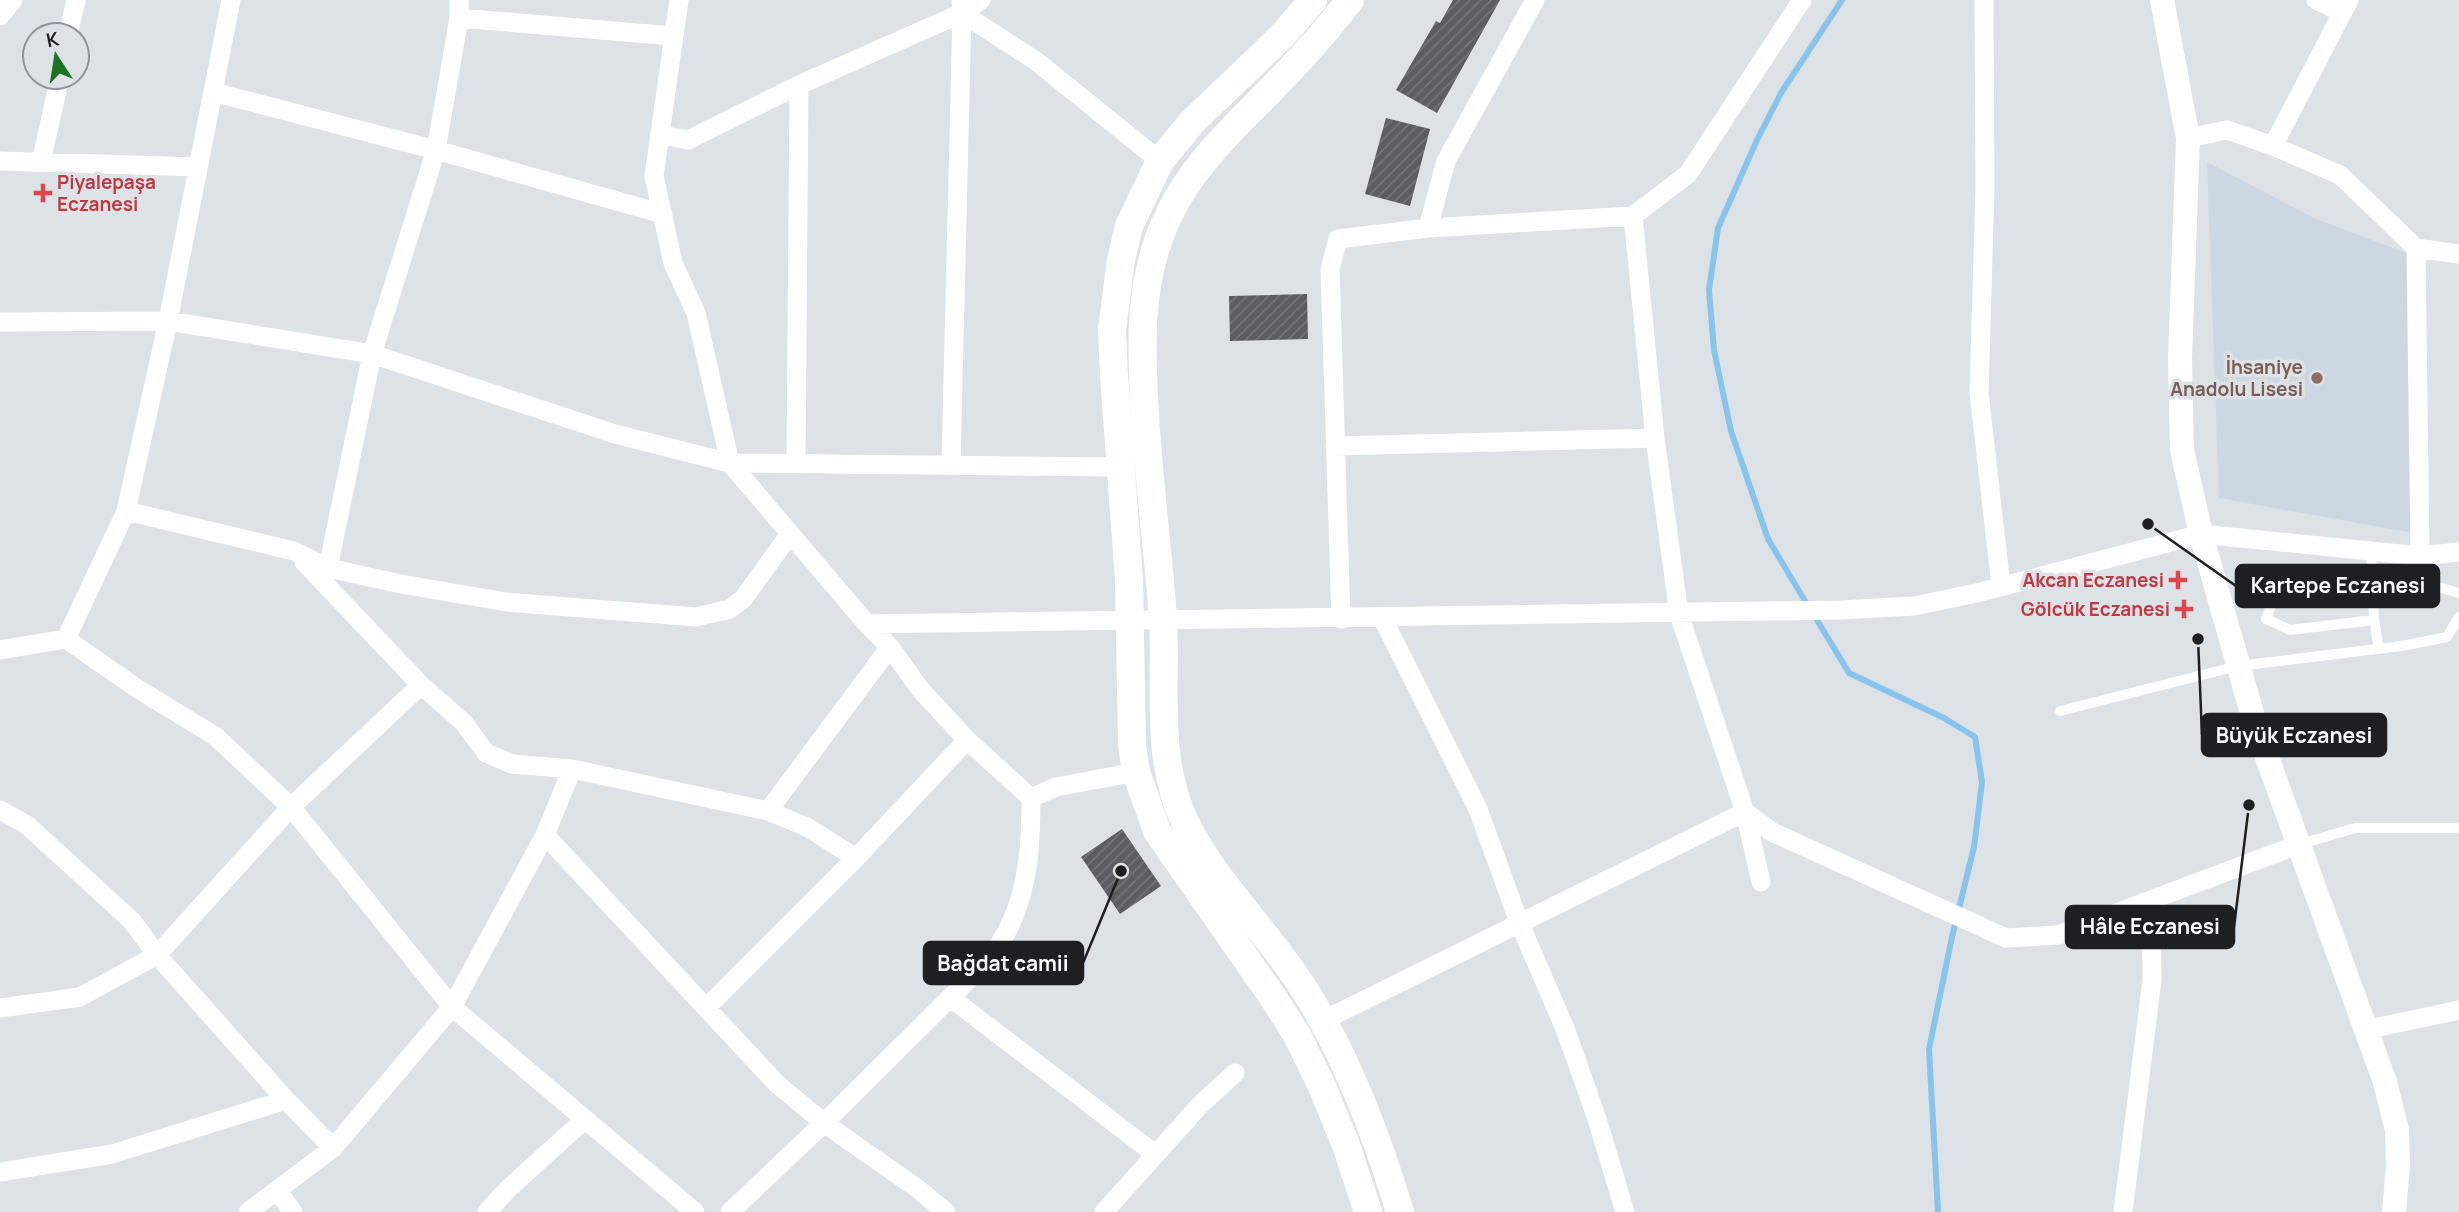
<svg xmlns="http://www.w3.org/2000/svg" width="2459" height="1212" font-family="Manrope,sans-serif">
<defs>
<pattern id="building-hatch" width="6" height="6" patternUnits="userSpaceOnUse" patternTransform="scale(1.75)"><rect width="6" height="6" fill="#5a5e62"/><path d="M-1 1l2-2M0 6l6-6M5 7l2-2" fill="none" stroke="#727678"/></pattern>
</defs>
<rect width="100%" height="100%" fill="#dde2e7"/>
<path fill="#ccd7e1" d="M2207,162L2314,218L2416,257L2424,535L2219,498Z"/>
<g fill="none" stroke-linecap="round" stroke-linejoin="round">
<path stroke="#88c4eb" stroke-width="6" d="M1808,606L1768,539L1731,431L1714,350L1709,290L1718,228L1757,140L1781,93L1842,0
M1814,615L1849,673L1944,718L1975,737L1982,782L1974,847L1952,937L1929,1049L1938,1212"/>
</g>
<path fill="url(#building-hatch)" d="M1453,0H1500L1437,113L1396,90L1436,21L1440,23Z
M1386,118L1430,129L1410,206L1365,194Z
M1307,294L1308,339L1230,341L1229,296Z
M1122,829L1161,886L1120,914L1081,857Z"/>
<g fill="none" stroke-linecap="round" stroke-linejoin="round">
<path stroke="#fff" stroke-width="10" d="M2371,551L2374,620
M2379,649L2374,620L2290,630L2266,619L2275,596L2431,585L2459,593
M2060,711L2238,666L2402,646L2447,637L2459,617
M2301,844L2355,828H2459"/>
<path stroke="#fff" stroke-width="19" d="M679,0L654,176L673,263L696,313L730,463L867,624L890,647L920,689L967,740L1031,798L1056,787L1136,772
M1984,0L1985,188L1979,393L2001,586
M2316,0L2341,12
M961,1L962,13L1036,61L1160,161
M0,16L13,0
M459,18L673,36
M68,35L76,0
M213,92L436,150L663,214
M661,135L688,140L799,85L962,13L981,0
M2188,138L2227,130L2273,146L2340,175L2416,248L2459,254
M2273,146L2349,0
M0,161L198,167
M41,162L60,77
M1633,216L1688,174L1802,0
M1428,228L1446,161L1535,0
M2416,248L2420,556
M0,322L168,321L372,354L615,434L730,463L1120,467
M1335,446L1655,438
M796,464L799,85
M951,464L962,13
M126,511L294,551L328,568L401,584L506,602L696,617L730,609L743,599L790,534
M304,562L421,685L464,723L486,753L512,764L572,769L768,811L807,827L856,858
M328,568L372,354L436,150L459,18V0
M1383,619L1478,809L1519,922L1566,1031L1597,1119L1625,1212
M867,624L1840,610L1914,606L1981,592L2201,534L2420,556L2459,552
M66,639L126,511L168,321L231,0
M0,650L66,639L138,689L215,736L291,807L452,1007L695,1212
M0,810L27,825L132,921L157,955L286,1100L333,1148
M768,811L890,647
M1745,812L1772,832L2006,938L2058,935L2300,844
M1745,812L1761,882
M545,835L777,1084L824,1123L918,1189L946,1212
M951,998L1155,1154
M707,1007L856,858L967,740
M0,1008L80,997L157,955L291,807L421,685
M1322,1021L1745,812L1679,614L1655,438L1633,216L1428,228L1338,239L1330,269L1341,619
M2365,1030L2459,1010
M0,1172L112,1154L286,1100
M277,1190L293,1212
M248,1212L333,1148L452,1007L545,835L572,769
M487,1212L508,1189L584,1120
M730,1212L824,1123L991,957C998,946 1006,935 1011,923C1029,884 1031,840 1031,798
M1104,1212L1201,1104L1235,1073
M2123,1212L2152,980L2151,900"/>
<path stroke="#fff" stroke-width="24" d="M2162,0L2188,138L2180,358L2182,450L2201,534L2256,727L2385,1082L2397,1130L2398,1166L2394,1212"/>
<path stroke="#fff" stroke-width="28" d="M1313,0L1282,36L1192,122L1160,161L1129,226L1121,260L1112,330L1114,376L1129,580L1132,745L1136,772L1157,831L1272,996L1297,1035L1321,1084L1346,1145L1368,1212
M1350,0C1331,25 1310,49 1288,72C1244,119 1192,161 1165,223C1138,285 1141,349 1145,415C1149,483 1158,550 1163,618C1167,687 1154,759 1186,824C1216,884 1268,932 1304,989C1347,1056 1377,1136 1400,1212"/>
</g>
<g fill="#e0444e" stroke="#dde2e7" stroke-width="2.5">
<path d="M39.5 182.5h7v7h7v7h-7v7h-7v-7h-7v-7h7z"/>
<path d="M2174.5 569.5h7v7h7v7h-7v7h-7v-7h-7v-7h7z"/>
<path d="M2180.5 598.5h7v7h7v7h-7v7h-7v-7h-7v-7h7z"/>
</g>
<circle fill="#8d6e63" stroke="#dde2e7" stroke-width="2.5" cx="2317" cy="378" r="7"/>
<g text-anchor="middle" stroke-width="7" stroke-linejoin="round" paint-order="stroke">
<g font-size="19" font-weight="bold" fill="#be3a42" stroke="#dde2e7" text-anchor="end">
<text x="57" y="189" text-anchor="start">Piyalepaşa<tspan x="57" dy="22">Eczanesi</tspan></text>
<text x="2164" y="587">Akcan Eczanesi</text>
<text x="2170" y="616">Gölcük Eczanesi</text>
</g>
<g font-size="19" font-weight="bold" fill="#785e54" stroke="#dde2e7" text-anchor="end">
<text x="2303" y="374">İhsaniye<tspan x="2303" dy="22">Anadolu Lisesi</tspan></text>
</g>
</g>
<path fill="none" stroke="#1d1f21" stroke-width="2.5" d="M2148 524L2236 586M2198 639L2202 735M2249 805L2234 927M1121 871L1083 963"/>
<g fill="#1d1f21" stroke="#dde2e7" stroke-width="2.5">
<circle cx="2148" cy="524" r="7"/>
<circle cx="2198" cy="639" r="7"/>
<circle cx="2249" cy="805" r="7"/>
<circle cx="1121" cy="871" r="7"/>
</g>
<g fill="#1d1f21" stroke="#1d1f21" stroke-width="2.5">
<rect x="2236" y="565" width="203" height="42" rx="7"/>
<rect x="2202" y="714" width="184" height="42" rx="7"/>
<rect x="2066" y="906" width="168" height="42" rx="7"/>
<rect x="924" y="942" width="159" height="42" rx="7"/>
</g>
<g font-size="21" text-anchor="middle" font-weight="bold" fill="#fff">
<text x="2338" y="593">Kartepe Eczanesi</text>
<text x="2294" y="743">Büyük Eczanesi</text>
<text x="2150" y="934">Hâle Eczanesi</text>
<text x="1003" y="971">Bağdat camii</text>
</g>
<g transform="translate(56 56) rotate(348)"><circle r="33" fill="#dde2e7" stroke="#909498" stroke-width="2"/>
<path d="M0-5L12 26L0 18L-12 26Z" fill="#1a7421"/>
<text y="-10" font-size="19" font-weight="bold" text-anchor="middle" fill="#1d1f21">K</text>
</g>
</svg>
